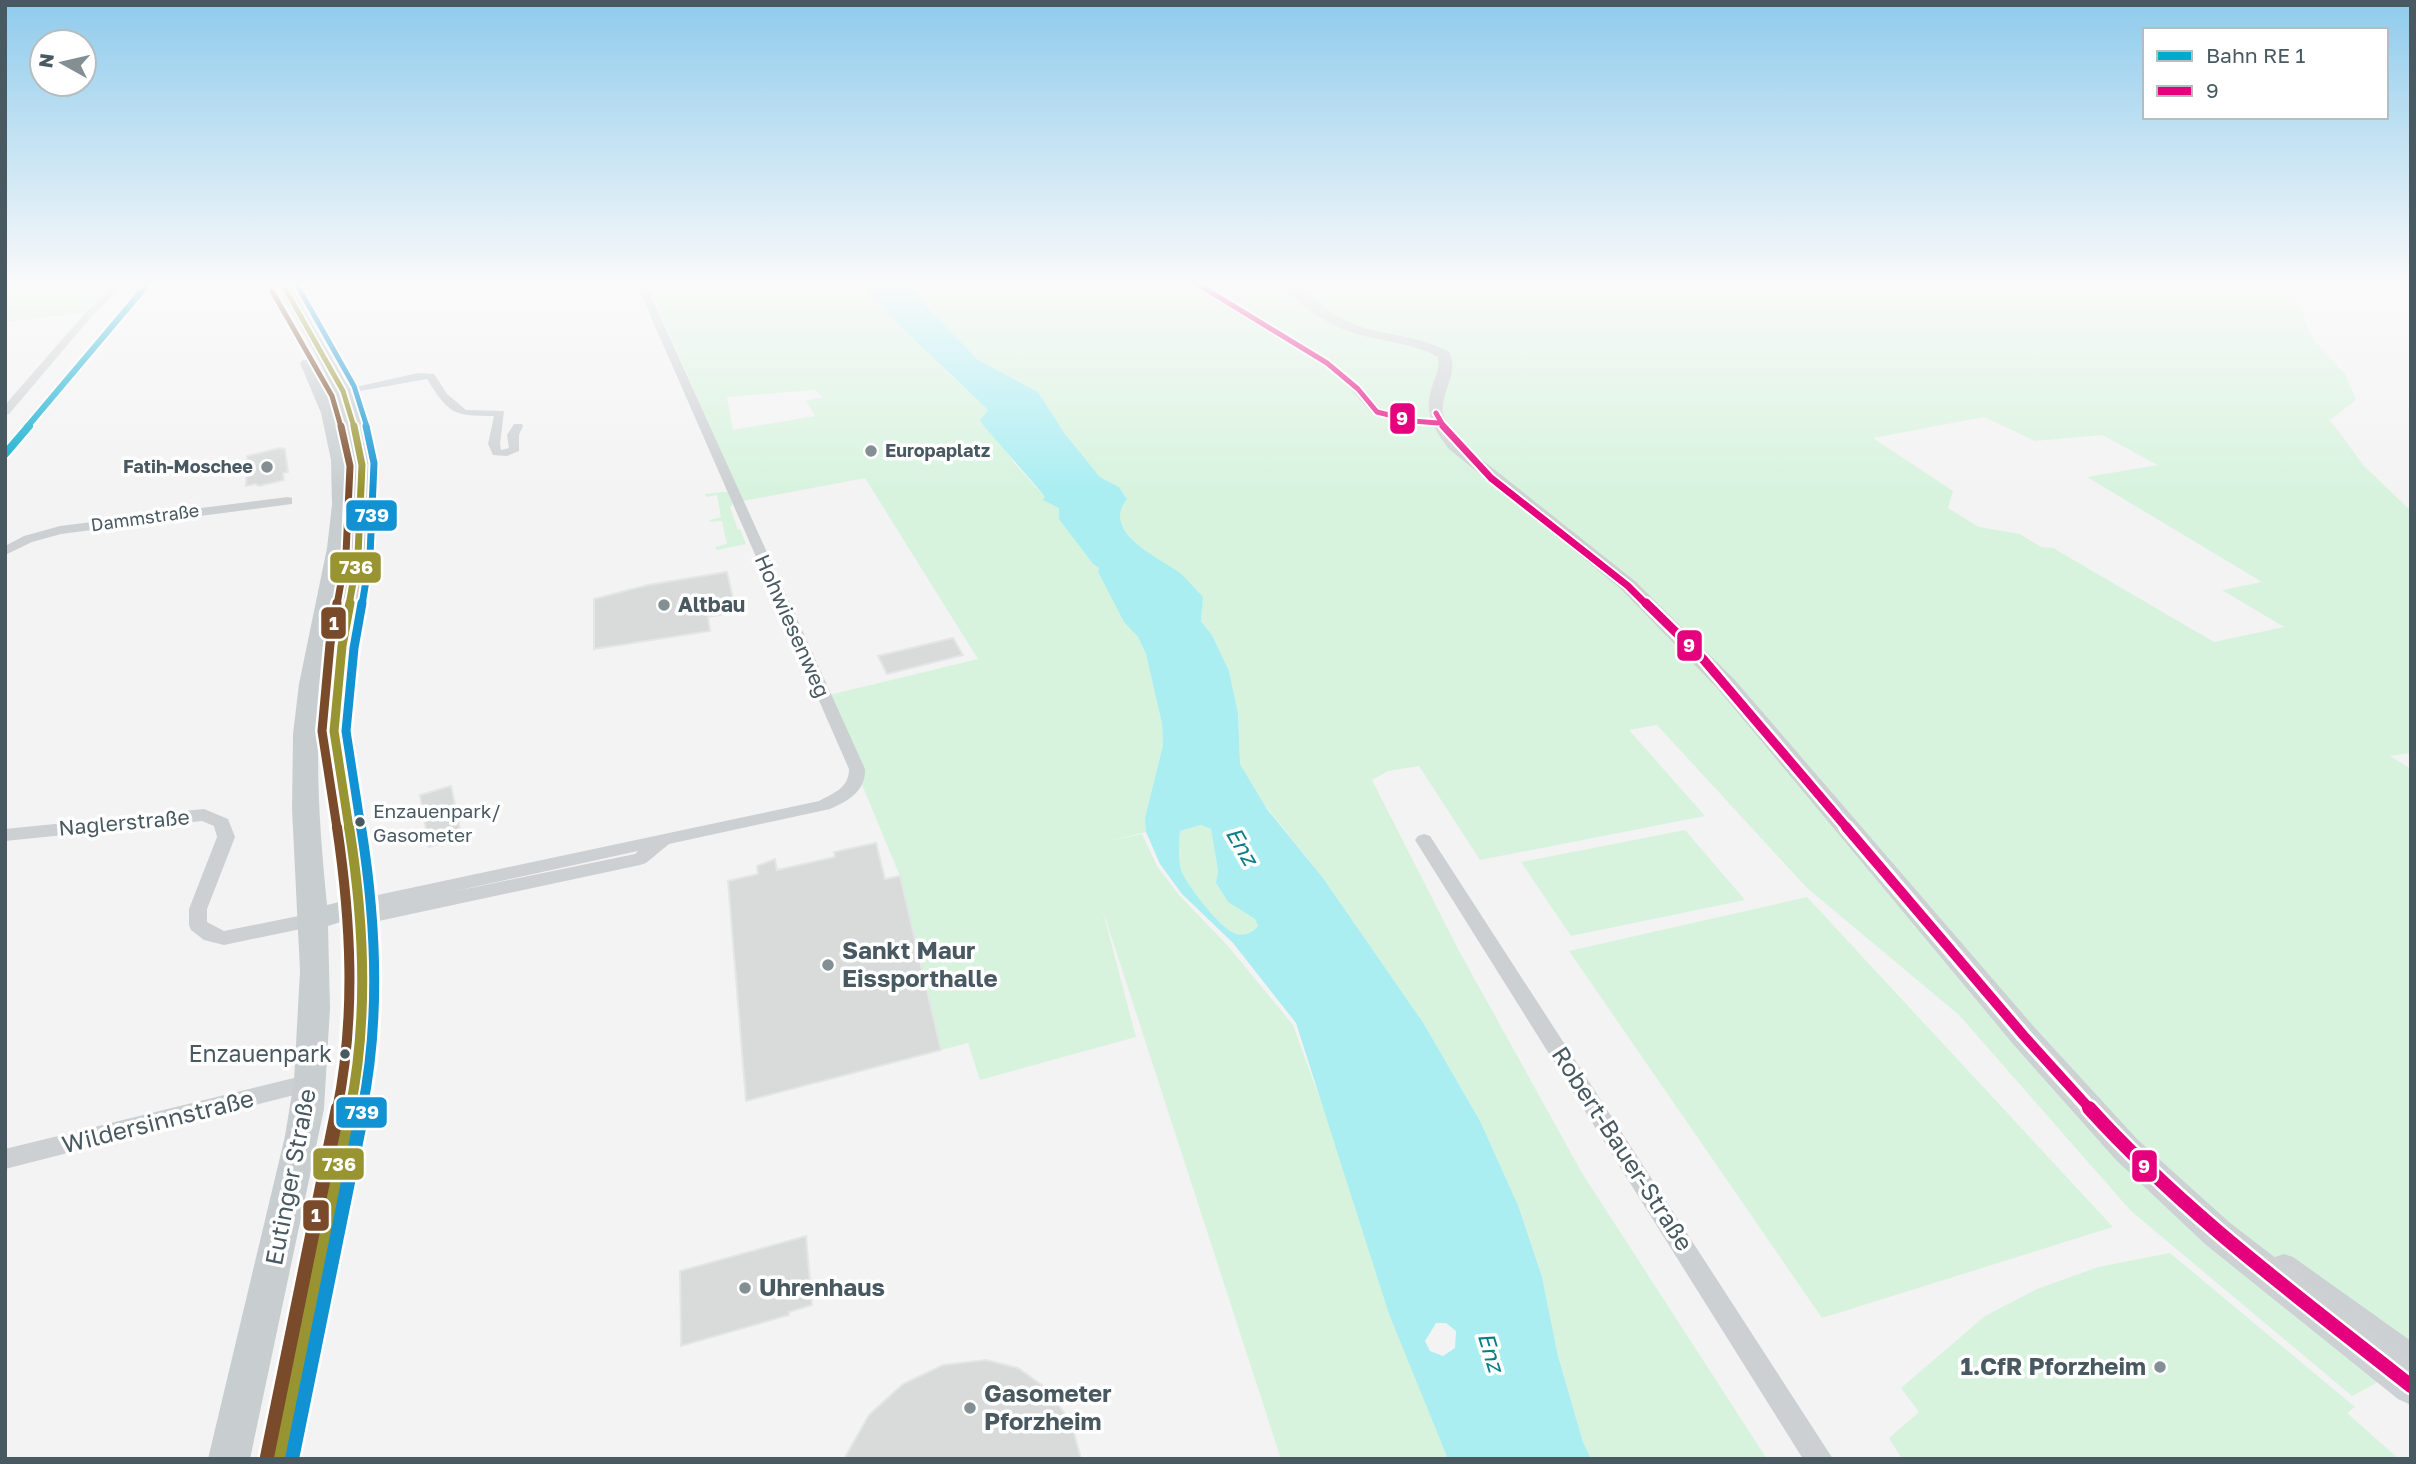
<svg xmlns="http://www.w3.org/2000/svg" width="2416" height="1464" font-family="'Golos Text',sans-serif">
<rect width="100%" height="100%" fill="#f3f3f3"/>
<path fill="#d7f3de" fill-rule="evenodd" d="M5,285H112L83,313L5,322Z
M732,285H863L947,372L988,410L982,417L1015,464L1045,497L1059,508L1079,545L1093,564L1099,568L1098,572L1124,621L1138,637L1146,654L1162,724L1163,745L1145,818L1146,832L1104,842L1142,834L1157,866L1179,895L1228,946L1293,1025L1451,1459H1281L1102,908L1136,1037L980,1080L968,1043L941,1050L900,876L825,696L978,659L865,478L743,501L653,297ZM815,390L823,397L806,401L815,416L733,430L727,397Z
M906,285H2411V295L2303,294L2295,297L2305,315L2304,321L2315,341L2345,374L2356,400L2330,420L2364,466L2411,511V753L2390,756L2411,769V1372L2405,1368L2352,1396L2131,1211L1959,1015L1807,888L1657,725L1629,730L1705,816L1480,860L1419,766L1388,771L1372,780L1458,949L1582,1173L1767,1459H1591L1583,1442L1558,1356L1542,1277L1518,1205L1480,1121L1424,1024L1323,878L1264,804L1240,764L1238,713L1229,671L1212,635L1201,620L1203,597C1182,581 1125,543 1118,518C1116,510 1123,504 1127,498L1119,487L1100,477L1065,434L1038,392L978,360ZM1984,417L2035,441L2102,435L2158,465L2087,477L2262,582L2222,590L2284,627L2214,642L2053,548L2041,547L2020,534L1979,527L1948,508L1953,491L1873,438Z
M723,492H728L733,504L730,507L738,530L740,529L746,544L717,550L715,547L727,544L722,521L710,522V520L721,517L717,495L706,497L705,494Z
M1201,825L1211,829L1218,871L1216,883L1228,902L1255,919L1258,926C1252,933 1243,937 1234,933C1220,928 1186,884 1181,870C1178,857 1179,844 1180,831Z
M1685,830L1745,900L1571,936L1521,862Z
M1807,897L2113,1227L1822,1318L1569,951Z
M2170,1253L2355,1407L2347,1413L2399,1459H1902L1889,1438L1919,1412L1901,1388L1985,1316L2037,1289L2098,1267Z"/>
<path fill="#aaeef2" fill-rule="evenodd" d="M863,285H906L978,360L1038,392L1065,434L1100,477L1119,487L1127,499C1100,532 1158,557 1180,573C1188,580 1195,589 1203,597L1201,621L1212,635L1229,671L1238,713L1240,764L1267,809L1323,878L1424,1024L1480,1121L1518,1205L1542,1277L1558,1356L1583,1442L1591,1459H1448L1389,1314L1296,1023L1233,943L1182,894L1160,864L1146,832L1145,818L1163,745L1162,724L1146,654L1138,637L1124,622L1098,572L1099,568L1093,564L1059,519V508L1043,500L1045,497L1037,487L983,425L980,420L988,410L901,327ZM1201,825L1211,829L1218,871L1216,883L1228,902L1255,919L1258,926C1252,933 1243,937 1234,933C1220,928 1186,884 1181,870C1178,857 1179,844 1180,831ZM1436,1323H1446L1456,1331L1455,1348L1443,1356L1430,1351L1425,1341Z"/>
<path fill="#d9dbdb" stroke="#e4e5e6" stroke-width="2" d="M280,448L285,449L288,472L283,473L284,480L259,486L255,484L246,486L247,456Z
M727,572L736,612L708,617L710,631L594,649V599L648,585Z
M953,638L963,655L887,674L878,656Z
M451,786L462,837L429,847L420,795Z
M876,843L885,879L900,876L941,1050L746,1101L728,881L758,874L757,866L775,859L777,870L835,857L834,852Z
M806,1236L812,1305L789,1312V1315L681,1346L680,1271Z
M986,1360L1018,1368L1050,1391L1072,1425L1081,1459H844L869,1415L903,1384L943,1365Z"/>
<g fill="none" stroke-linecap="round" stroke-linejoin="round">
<path fill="#ccd0d2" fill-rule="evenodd" d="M114,285H124L92,316L9,414L5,415V405L86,312Z
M637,285H646L865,769C866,791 848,801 830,809L669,844L646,863L640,865L360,925L353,923L351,918L357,912L350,906L352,901L359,899L819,801C834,793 849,788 849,769ZM638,851L635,854L451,892Z
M1194,285H1205L1330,361L1362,387L1381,410L1413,418L1438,420L1443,423C1432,431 1390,420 1376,415C1367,411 1352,389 1343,381C1297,343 1240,322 1194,285Z
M418,373L434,374L447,394L466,410L504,411L500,444L501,450L509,448L507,435L514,424H522L523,426L519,435V451L507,456L493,455L488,444L494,416C453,416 449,414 427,379L343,394L338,391Z
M288,497L292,498V504L61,534L32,542L5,555V546L24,536L60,526Z
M204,809L228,819L235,837L207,909V922L224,931L313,913L320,915L322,920L320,925L224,945L204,940L191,930L189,925V909L217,837L214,826L202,821L5,841V829Z
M1424,834L1430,836L1833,1459H1803L1415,840L1418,836Z
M310,1074L318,1077L321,1083L318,1089L5,1169V1149Z
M2284,1254L2293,1257L2411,1341V1370L2402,1366L2275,1273L2272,1265L2275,1257Z"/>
<path fill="#cdd1d3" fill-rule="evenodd" d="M1281,285C1305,285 1323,310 1346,321C1379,336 1417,334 1449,352C1460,372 1440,392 1443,413C1445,425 1454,433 1461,443L1635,581L1734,679L2035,1028L2138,1140L2229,1222L2411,1362V1405L2398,1399L2205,1244L2116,1160L2013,1044L1718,689L1621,589L1449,449C1432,427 1423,412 1433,384C1436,375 1440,367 1438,357C1415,344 1389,342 1364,336C1333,328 1303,310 1281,285Z"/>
<path fill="#c8ced0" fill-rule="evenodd" d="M277,285H290L351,391L359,413L371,465L368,555L353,646L346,731L373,906L378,1017L369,1099L300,1459H258L335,1099L346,1017L344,921L328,926L330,1008L324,1109L250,1459H208L285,1136L294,1081L300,971L292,809L293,734L299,684L327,548L332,505L331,460L321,413L300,363L303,360H313L316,363C338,414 348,443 351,500C356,410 318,361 277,285ZM350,519L348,555L331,646L322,731L338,846L343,901L327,905C320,832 314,761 322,687C327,631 345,576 350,519Z"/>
<g stroke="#fff" stroke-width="9">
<path id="bus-1-far4" d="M1199,285L1327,363L1358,389L1377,412L1413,421L1438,423
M1436,413L1444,427"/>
</g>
<g stroke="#fff" stroke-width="11">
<path id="bus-1-far3" d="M1443,426L1491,478L1628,586L1647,605"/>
</g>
<g stroke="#fff" stroke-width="14">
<path id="bus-1-far2" d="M1646,603L1703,659L1847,828"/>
</g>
<g stroke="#fff" stroke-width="16">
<path id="bus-1-far1" d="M1846,827L2024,1036L2091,1110"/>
</g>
<g stroke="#fff" stroke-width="19">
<path id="bus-1" d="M2089,1108C2185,1214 2300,1298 2411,1386"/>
</g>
<g stroke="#fff" stroke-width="9">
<path id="bus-2-far4" d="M283,285L343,391L354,427"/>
</g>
<g stroke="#fff" stroke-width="11">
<path id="bus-2-far3" d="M349,605L358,555L362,465L354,426"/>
</g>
<g stroke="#fff" stroke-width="14">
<path id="bus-2-far2" d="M349,828L334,731L342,646L350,603"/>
</g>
<g stroke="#fff" stroke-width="16">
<path id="bus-2-far1" d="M349,827C364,920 369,1017 350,1110"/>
</g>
<g stroke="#fff" stroke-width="19">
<path id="bus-2" d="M279,1459L350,1108"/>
</g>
<g stroke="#fff" stroke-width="9">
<path id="bus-3-far4" d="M297,285L354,386L367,427"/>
</g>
<g stroke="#fff" stroke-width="11">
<path id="bus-3-far3" d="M362,605L370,556L374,463L366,426"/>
</g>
<g stroke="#fff" stroke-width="14">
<path id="bus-3-far2" d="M361,828L346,731L354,648L362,603"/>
</g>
<g stroke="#fff" stroke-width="16">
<path id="bus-3-far1" d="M361,827C376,920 381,1017 362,1110"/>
</g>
<g stroke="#fff" stroke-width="19">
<path id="bus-3" d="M292,1459L363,1108"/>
</g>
<g stroke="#fff" stroke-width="9">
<path id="bus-4-far4" d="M272,291L332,396L341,427"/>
</g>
<g stroke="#fff" stroke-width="11">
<path id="bus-4-far3" d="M337,605L346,554L350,466L341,426"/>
</g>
<g stroke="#fff" stroke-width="14">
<path id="bus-4-far2" d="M337,828L322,731L330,644L337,603"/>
</g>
<g stroke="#fff" stroke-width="16">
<path id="bus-4-far1" d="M337,827C351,921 356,1017 337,1110"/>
</g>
<g stroke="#fff" stroke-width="19">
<path id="bus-4" d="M267,1457L338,1108"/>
</g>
<use href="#bus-1-far4" stroke="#e5007d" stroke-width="5"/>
<use href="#bus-1-far3" stroke="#e5007d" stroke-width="7"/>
<use href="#bus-1-far2" stroke="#e5007d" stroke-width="9"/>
<use href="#bus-1-far1" stroke="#e5007d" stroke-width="10"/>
<use href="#bus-1" stroke="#e5007d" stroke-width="14"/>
<use href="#bus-2-far4" stroke="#999432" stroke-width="5"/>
<use href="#bus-2-far3" stroke="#999432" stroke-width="7"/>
<use href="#bus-2-far2" stroke="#999432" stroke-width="9"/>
<use href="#bus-2-far1" stroke="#999432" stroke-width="10"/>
<use href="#bus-2" stroke="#999432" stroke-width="14"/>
<use href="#bus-3-far4" stroke="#1193d3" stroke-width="5"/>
<use href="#bus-3-far3" stroke="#1193d3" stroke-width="7"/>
<use href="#bus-3-far2" stroke="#1193d3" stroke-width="9"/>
<use href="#bus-3-far1" stroke="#1193d3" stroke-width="10"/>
<use href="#bus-3" stroke="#1193d3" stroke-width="14"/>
<use href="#bus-4-far4" stroke="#7a4b2a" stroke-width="5"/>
<use href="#bus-4-far3" stroke="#7a4b2a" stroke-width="7"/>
<use href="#bus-4-far2" stroke="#7a4b2a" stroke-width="9"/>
<use href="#bus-4-far1" stroke="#7a4b2a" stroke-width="10"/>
<use href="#bus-4" stroke="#7a4b2a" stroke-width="14"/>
<g stroke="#fff" stroke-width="10">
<path id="rail-1-far1" d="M27,427L147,285"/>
</g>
<g stroke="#fff" stroke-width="12">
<path id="rail-1" d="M5,454L29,426"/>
</g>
<use href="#rail-1-far1" stroke="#00a9ce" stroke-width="6"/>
<use href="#rail-1" stroke="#00a9ce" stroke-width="8"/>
</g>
<linearGradient id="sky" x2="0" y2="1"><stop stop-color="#8fcbec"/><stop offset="0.58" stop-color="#fafafa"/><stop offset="1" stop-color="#fafafa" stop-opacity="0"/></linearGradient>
<rect width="2416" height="490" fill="url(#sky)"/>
<g fill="#848f94" stroke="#fff" stroke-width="2.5">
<circle cx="871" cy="451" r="7"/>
<circle cx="267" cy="467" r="7"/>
<circle cx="664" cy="605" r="7"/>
<circle cx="828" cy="965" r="7"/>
<circle cx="745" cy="1288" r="7"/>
<circle cx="2160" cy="1367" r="7"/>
<circle cx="970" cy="1408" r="7"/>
</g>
<g fill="#485961" stroke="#fff" stroke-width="2.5">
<circle cx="360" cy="822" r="6"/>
<circle cx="345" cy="1054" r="6"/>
</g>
<g text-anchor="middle" stroke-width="7" stroke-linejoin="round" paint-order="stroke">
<g font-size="18" font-weight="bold" fill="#485961" stroke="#fff" text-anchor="start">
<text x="885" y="457">Europaplatz</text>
<text x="253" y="473" text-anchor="end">Fatih-Moschee</text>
</g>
<g font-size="18" fill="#485961" stroke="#fff">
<text transform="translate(145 518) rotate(-8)" y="6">Dammstraße</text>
</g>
<g font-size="19" fill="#485961" stroke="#fff" text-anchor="start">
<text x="373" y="818">Enzauenpark/<tspan x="373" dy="24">Gasometer</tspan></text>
</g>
<g font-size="21" font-weight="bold" fill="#485961" stroke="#fff" text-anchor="start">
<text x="678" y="612">Altbau</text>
</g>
<g font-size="21" fill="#485961" stroke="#fff">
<text transform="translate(792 626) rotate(66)" y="7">Hohwiesenweg</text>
<text transform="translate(124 823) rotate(-5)" y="7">Naglerstraße</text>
</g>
<g font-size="23" font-style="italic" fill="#087e86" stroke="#fff">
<text transform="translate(1242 846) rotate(60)" y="8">Enz</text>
<text transform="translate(1491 1352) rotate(73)" y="8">Enz</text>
</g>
<g font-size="23" fill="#485961" stroke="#fff" text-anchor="end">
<text x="332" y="1062">Enzauenpark</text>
</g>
<g font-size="24" font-weight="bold" fill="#485961" stroke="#fff" text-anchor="start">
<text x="842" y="959">Sankt Maur<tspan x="842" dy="28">Eissporthalle</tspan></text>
<text x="759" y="1296">Uhrenhaus</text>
<text x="2146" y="1375" text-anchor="end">1.CfR Pforzheim</text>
<text x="984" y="1402">Gasometer<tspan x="984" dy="28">Pforzheim</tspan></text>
</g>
<g font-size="24" fill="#485961" stroke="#fff">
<text transform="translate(158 1122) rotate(-14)" y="8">Wildersinnstraße</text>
<text transform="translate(1622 1149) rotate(57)" y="8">Robert-Bauer-Straße</text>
<text transform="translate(291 1177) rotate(-79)" y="8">Eutinger Straße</text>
</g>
</g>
<g stroke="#fff" stroke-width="2.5">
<rect x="1389" y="402" width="27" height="33" rx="7" fill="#e5007d"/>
<rect x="345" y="499" width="53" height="33" rx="7" fill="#1193d3"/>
<rect x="329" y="551" width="53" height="33" rx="7" fill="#999432"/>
<rect x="320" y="606" width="27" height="34" rx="7" fill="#7a4b2a"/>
<rect x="1676" y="629" width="27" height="33" rx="7" fill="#e5007d"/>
<rect x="335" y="1096" width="53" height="33" rx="7" fill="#1193d3"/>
<rect x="312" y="1147" width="53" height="34" rx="7" fill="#999432"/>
<rect x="2131" y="1149" width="27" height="34" rx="7" fill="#e5007d"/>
<rect x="302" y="1199" width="28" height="33" rx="7" fill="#7a4b2a"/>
</g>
<g font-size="19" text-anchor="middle" font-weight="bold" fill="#fff">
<text x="1402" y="425">9</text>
<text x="372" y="522">739</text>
<text x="356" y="574">736</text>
<text x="334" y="630">1</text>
<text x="1689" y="652">9</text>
<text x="362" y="1119">739</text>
<text x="339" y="1171">736</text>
<text x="2144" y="1173">9</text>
<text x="316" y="1222">1</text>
</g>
<rect width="2416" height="1464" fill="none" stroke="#485961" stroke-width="14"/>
<rect x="2143" y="28" width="245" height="91" fill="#ffffff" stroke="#b6bdc0" stroke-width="2"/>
<rect x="2157" y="51" width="35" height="10" fill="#00a9ce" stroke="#b6bdc0" stroke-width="2"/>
<text x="2206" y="63" font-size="21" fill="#485961">Bahn RE 1</text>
<rect x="2157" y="86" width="35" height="10" fill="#e5007d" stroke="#b6bdc0" stroke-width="2"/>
<text x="2206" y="98" font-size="21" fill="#485961">9</text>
<g transform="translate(63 63) rotate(278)"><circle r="33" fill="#ffffff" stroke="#b6bdc0" stroke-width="2"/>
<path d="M0-5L12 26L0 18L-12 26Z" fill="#848f94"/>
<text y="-10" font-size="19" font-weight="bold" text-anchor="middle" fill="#485961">N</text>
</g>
</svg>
